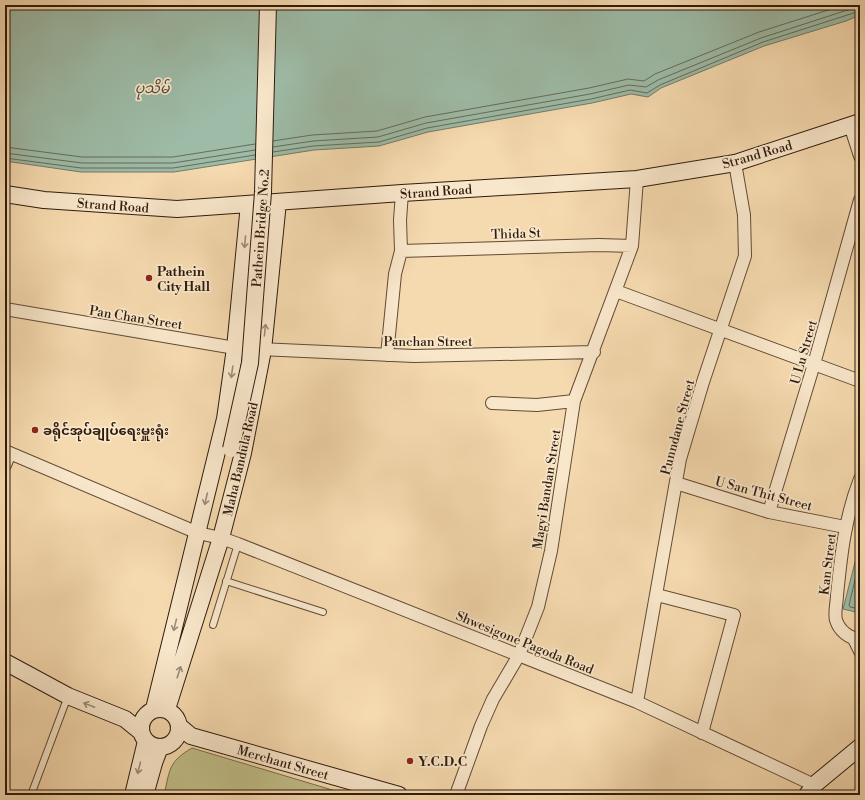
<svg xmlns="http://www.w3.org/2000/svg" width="865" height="800" font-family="'Libre Bodoni','Noto Sans Myanmar',serif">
<rect width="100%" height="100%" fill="#f6daaf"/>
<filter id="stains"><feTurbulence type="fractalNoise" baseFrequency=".005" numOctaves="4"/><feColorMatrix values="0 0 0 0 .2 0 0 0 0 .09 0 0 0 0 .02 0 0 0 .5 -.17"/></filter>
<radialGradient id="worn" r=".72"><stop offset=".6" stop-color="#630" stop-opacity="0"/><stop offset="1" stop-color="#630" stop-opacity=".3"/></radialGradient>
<path fill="#c0be88" stroke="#786c4a" d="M192,748L349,795H164C170,770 168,762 192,748Z"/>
<path fill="#9dbba7" stroke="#717b69" d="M5,5H860V15L846,21L764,46L661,88L648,97L631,94L592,103L428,132L379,146L314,150L174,172H81L5,161Z
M860,543V613L843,609Z"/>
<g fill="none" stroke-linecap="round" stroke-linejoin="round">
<path stroke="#666b5a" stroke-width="1" d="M273,141L312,135L377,131L425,117L589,88L628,79L644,81L655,74L759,32L844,5
M5,147L82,157H173L255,144
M273,147L313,141L378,137L426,123L590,94L629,85L646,87L658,80L761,38L860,6
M273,152L313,146L379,142L427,128L591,99L630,90L647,93L660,85L763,42L860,11
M5,153L82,163H173L255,150
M5,158L81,168H173L255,155
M860,559L849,605L850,607L860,609"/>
<g stroke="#614b36" stroke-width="8">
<path id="lane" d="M226,581L323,612
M213,625L238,544
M31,795L68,696"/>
</g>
<g stroke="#614b36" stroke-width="14">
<path id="street" d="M850,125L860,156
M401,251L599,245L632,246
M616,291L860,381
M5,309L235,348L414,356L594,352
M387,355L395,274L401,251L400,220L402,193
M492,403L537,405L574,401
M5,451L198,533L221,538L238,544L637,702L814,785
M5,465L10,453
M860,479C845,517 841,555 837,595C837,602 834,613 836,620C839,630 849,639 860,639
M676,483L769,512L845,527
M769,512L814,364L860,200
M657,595L734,615L702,733
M854,639L860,651
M637,702L680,459L703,382L745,256L744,215L735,163
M456,795L481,726L493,699L519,655L538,607L551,551L574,401L632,246L637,179"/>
</g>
<g stroke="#2f1b0d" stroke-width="18">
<path id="secondary" d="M5,194L44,200L177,209L402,193L637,179L735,163L860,122
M5,662L68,696L125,719L141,732
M141 728a19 19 0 1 1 38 0a19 19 0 1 1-38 0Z
M154,709L225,419L235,348L249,204
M167,709L221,538L243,453L263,350L278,202
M179,726L191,736L399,795
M133,795L146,741
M145,795L154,763L160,747
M807,795L814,785L860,747"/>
</g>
<use href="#lane" stroke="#f9e7cb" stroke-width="6"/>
<use href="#street" stroke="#f9e7cb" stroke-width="12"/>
<use href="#secondary" stroke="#f9e7cb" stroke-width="16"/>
<g stroke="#2f1b0d" stroke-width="18" stroke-linecap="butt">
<path id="secondary-bridge" d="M231,449L250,363L263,192L268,5"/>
</g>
<use href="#secondary-bridge" stroke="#f9e7cb" stroke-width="16"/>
</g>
<defs><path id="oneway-shaft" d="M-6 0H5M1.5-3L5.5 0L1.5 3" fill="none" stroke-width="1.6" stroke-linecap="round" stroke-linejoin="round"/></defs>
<g stroke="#9e8b76">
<use href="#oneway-shaft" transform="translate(245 242) rotate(95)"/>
<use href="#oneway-shaft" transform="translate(265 330) rotate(-84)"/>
<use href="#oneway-shaft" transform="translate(232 372) rotate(98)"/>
<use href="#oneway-shaft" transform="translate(206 499) rotate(103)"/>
<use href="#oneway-shaft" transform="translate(175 625) rotate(104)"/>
<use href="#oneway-shaft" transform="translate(179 672) rotate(-72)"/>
<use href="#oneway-shaft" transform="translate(89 705) rotate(-158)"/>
<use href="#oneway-shaft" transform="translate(139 768) rotate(104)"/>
</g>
<g fill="#8f2418" stroke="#f9e7cb" stroke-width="1.5">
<circle cx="149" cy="278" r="4"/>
<circle cx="35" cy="430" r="4"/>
<circle cx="410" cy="761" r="4"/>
</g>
<g text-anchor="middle" stroke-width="3.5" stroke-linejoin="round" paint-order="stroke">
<g font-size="13" fill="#2f1b0d" stroke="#f9e7cb">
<text transform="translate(757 154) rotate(-16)" y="5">Strand Road</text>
<text transform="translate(436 191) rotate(-4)" y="5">Strand Road</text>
<text transform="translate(113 205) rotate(4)" y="5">Strand Road</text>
<text transform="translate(260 228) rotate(-86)" y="5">Pathein Bridge No.2</text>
<text transform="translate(516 233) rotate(-2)" y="5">Thida St</text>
<text transform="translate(136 317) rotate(9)" y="5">Pan Chan Street</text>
<text x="428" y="346">Panchan Street</text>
<text transform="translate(803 352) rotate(-74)" y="5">U Lu Street</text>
<text transform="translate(677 427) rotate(-75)" y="5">Punndane Street</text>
<text transform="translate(240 459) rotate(-77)" y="5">Maha Bandula Road</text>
<text transform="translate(546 489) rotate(-81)" y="5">Magyi Bandan Street</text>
<text transform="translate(764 493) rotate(15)" y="5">U San Thit Street</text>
<text transform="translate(827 564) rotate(-83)" y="5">Kan Street</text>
<text transform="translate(525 642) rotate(22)" y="5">Shwesigone Pagoda Road</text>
<text transform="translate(283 762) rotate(16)" y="5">Merchant Street</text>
</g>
<g font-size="13" font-weight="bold" fill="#2f1b0d" stroke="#f9e7cb" text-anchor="start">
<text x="157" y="276">Pathein<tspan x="157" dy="15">City Hall</tspan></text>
<text x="43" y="435">ခရိုင်အုပ်ချုပ်ရေးမှူးရုံး</text>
<text x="418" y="766">Y.C.D.C</text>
</g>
<g font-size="14" font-style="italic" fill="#504b3b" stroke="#f9e7cb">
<text x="152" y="93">ပုသိမ်</text>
</g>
</g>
<rect width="865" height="800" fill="none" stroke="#f6daaf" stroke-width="20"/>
<rect x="6" y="6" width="853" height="788" fill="none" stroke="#2f1b0d" stroke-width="2"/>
<rect x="10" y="10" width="845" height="780" fill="none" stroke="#2f1b0d"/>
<rect width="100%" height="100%" filter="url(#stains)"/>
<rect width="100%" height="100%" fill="url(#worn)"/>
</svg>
